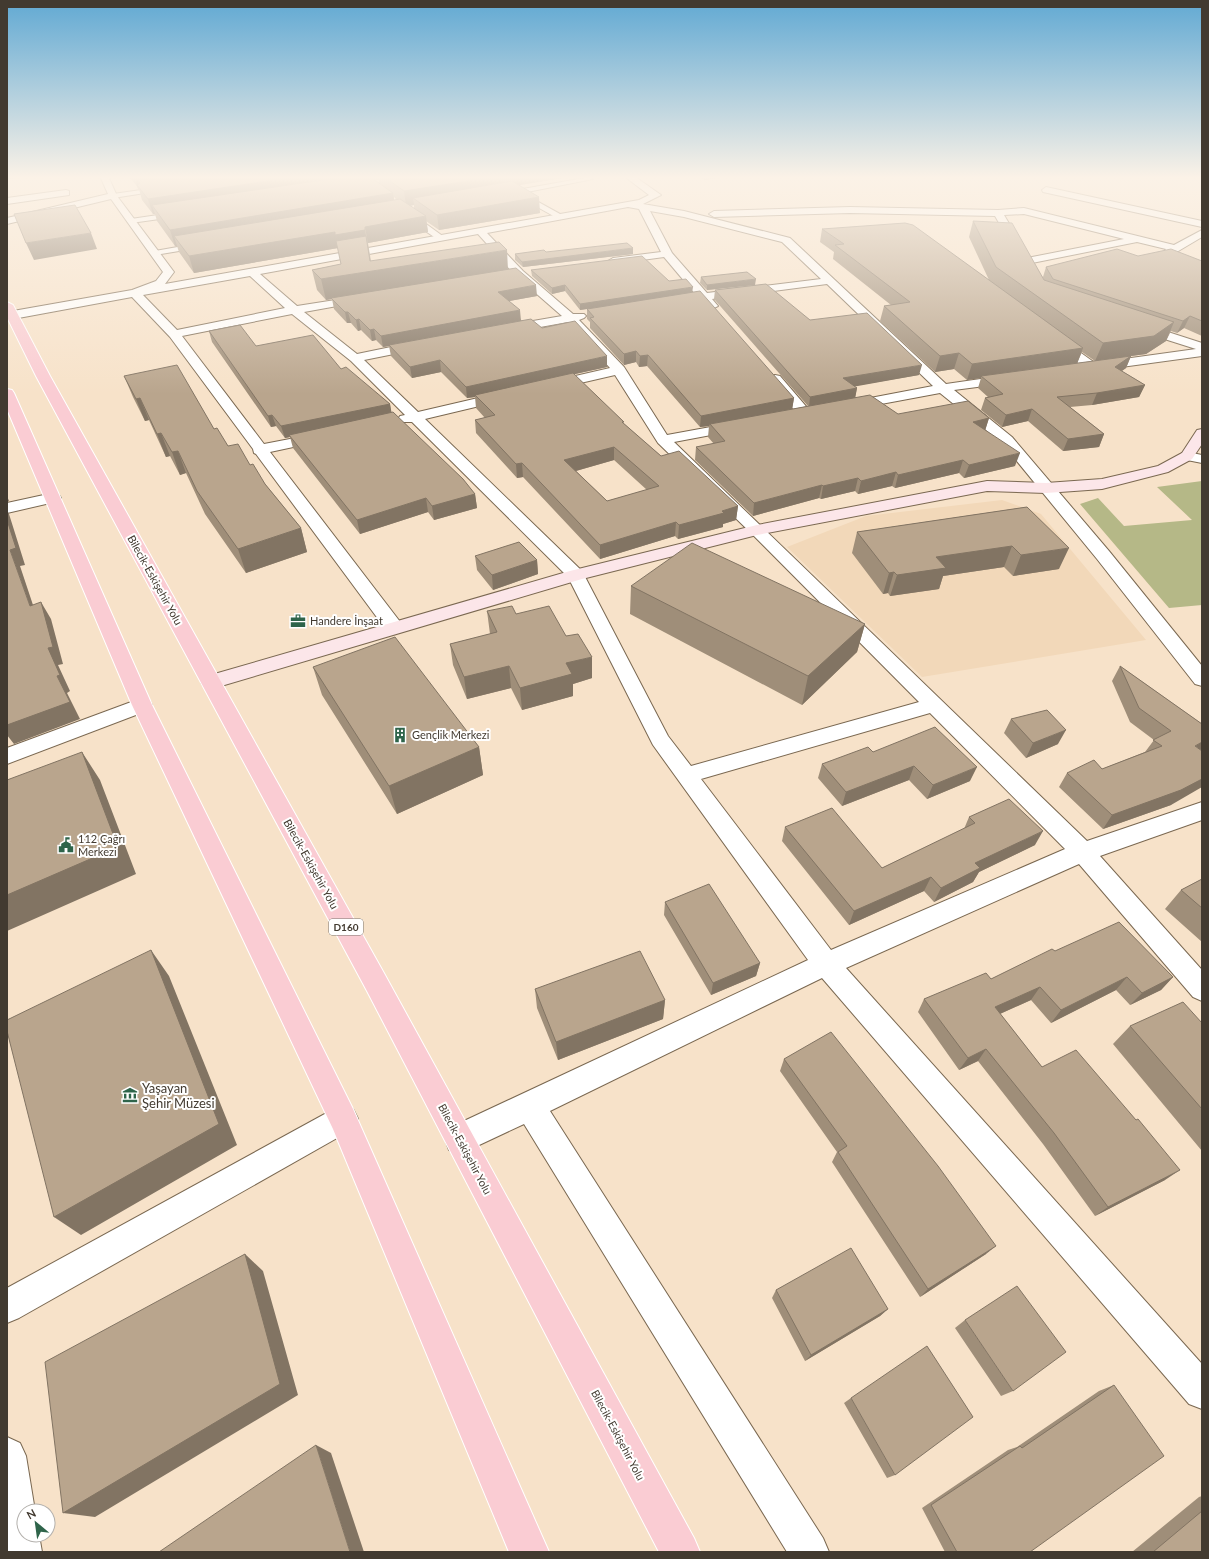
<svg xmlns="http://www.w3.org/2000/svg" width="1209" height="1559" font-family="Lato,sans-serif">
<rect width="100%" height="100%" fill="#f7e2c9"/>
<path fill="#f2d8b9" d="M1002,500L1041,514L1146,640L922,677L787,547L866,516Z"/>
<path fill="#b5b887" d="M1202,481V605L1169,608L1080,504L1098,498L1124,526L1192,520L1157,487Z"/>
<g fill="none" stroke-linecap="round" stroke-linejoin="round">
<g stroke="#7a6851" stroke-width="2">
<path id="lane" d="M485,176H493L517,190L590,177L593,179L522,193L560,214V218H557L514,194L502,195V193L509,191Z
M162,187L164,188V190L113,198L110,196L113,194Z
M178,212H181V216L131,223L127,221L131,219Z
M405,213H411L444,237L437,239L405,217Z
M200,243L204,245L203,247L155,255L151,253L155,251Z"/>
</g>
<g stroke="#7a6851" stroke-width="2">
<path id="street" d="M100,176H108L117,196L174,272L165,284L639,200L649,195L624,176H634L661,195L643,204L684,211L790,238L946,384L1008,375L1013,376L1015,379L1013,382L1008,383L954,390L1012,437L1109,551L1202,666V686L1195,684L1097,559L1002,443L940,393L849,410L844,409L842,406L844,403L933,386L827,284L712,299L718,306L712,309L708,308L702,301L671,303L669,301L671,299L696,295L664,257L613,264L608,261L613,258L661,252L639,209L628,207L487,233L523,271L573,314H584L586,316L584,318L579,320L624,367L667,435L738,422L743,423L745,426L743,429L674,442L1087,841L1202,802V820L1100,856L1202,970V1001L1193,997L1079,864L846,968L1202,1364V1409L1189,1404L822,978L550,1111L823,1538L829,1552H787L524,1124L460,1154L449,1150L445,1139L449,1128L808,960L653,745L568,577L412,422H400L398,419L400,416L405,415L351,361L292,314L182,336L264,444L321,433L326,434L328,437L326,440L270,452L401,623L403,627L401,631L394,633L387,631L256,454L254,453L253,449L170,337L132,297L13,319L9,317L7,315L9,313L13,311L132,290L156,281L163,272L111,199L7,224V218L108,194ZM650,211L684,217L782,242L821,279L707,293L672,253ZM478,234L515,275L562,316L503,326L501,329L503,332L507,333L568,322L610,368L545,383L543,386L545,389L550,390L615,375L658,443L751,533L919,702L691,766L668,736L582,571L425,419L509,399L511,396L509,393L504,392L418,412L364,360L424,348L426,345L424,342L420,341L357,354L304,312L365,301L367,299L365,297L361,296L297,306L260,274ZM250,276L285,308L177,330L143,295ZM930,713L1065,849L831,950L701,779Z
M1046,187L1202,221V227L1043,192L1042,190Z
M66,190L69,191V195L7,204V198Z
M850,207L998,210L1024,208L1174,245L1202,230V237L1175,253L1179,256L1202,264V271L1171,260L1164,252L1166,249L1137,242L1027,264L1023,263L1022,261L1023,259L1027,258L1124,239L1024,214L1004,215L1024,249L1019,252L1014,249L995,216L850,213L714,217L709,214L714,211Z
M1140,323L1202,343V356L1092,371L1087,370L1050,341L1056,337L1060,338L1095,363L1196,349L1136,330L1134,327L1136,324Z
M775,375L780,376L810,411L812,414L810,417H800L770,382L768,379L770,376Z
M1187,452L1202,455V463L1182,459L1180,456L1182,453Z
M53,493L59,495L61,498L59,501L7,513V503Z
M142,698L149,700L152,705L149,710L7,764V748Z
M343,1104L353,1109L358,1119L353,1129L19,1318L7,1323V1288Z
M7,1437L20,1443L26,1456L35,1511H24V1535H39L42,1552H7Z"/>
</g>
<g stroke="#7a6851" stroke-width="2">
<path id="secondary" d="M1202,429V444L1192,459L1168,472L1102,489L1046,493L987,491L757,535L582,579L211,689L204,687L201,682L204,677L570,571L757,525L987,481L1046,483L1102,479L1158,466L1182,453L1197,430Z"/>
</g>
<g stroke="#fff" stroke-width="2">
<path id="primary" d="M7,302L13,305L50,376L385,975L694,1538L700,1552H659L367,991L36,376L7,317Z
M7,389L12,390L14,393L152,705L353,1109L549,1552H509L333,1129L132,705L7,409Z"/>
</g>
<use href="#lane" fill="#fff" fill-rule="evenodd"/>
<use href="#street" fill="#fff" fill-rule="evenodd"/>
<use href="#secondary" fill="#fce6e9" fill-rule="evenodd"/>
<use href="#primary" fill="#faccd3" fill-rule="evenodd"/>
</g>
<path fill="#9f8e79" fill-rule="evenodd" d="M129,176H574L519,185L540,213L439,230L426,221L428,232L368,243L371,261L508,269L537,296L509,301L521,320L542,328L607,367L574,374L624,424L661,456L738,506L736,520L723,524V527L678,539L675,536L600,559L523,477L517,478L476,433L475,420L485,418L476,408L475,397L467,398L441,372L412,378L391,356L389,346L383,347L376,340L372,341L361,330L358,331L351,323H347L334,309L332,299L326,300L317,290L312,270L341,264L338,248L194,273L179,252L177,246H175L157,221L155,214H153L142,200L139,189ZM375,180H379V183ZM394,197L397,200H394ZM414,205V209L410,206ZM614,460L647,490L607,501L576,471Z
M698,176H725L705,180Z
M973,221L1043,277L1046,267L1138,256L1202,261V336L1184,328L1177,333L1171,331L1166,341L1146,354L1131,356L1126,368L1122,371L1145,385L1139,397L1092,405L1070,407L1104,434L1099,447L1063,451L1028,421L1002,427L981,410L985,398L988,397L978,388L981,378L967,380L954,369L935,372L880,321L884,306L891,305L833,259L834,252L820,242L822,229L989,280L969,237ZM1082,352L1095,361L1077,363Z
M546,252L633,254L523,267L515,260V254Z
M531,270L669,281L692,292L794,398L792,409L808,406L714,299L715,290L753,285L707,290L700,283L701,277L755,285L810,320L919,375L854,386L857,388L855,397L898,414L989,418L985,430L1015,466L964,478L959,473L895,488L892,486L858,494L855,491L821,499L819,498L753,516L695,460L696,447L714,444L708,437L709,426L700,427L647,366L639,367L636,362L624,365L590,328V322L587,319V309L580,310L565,291L552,294L532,276Z
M209,331L256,346L341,369L390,404L391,412L475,494L477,508L434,520L428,512L360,534L293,448L290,437L285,438L276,426L271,427L212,342Z
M124,376L214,429L228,446L250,465L265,484L301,528L307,552L246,573L205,514L186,473L180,475L170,456L166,457L149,420L145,421L133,397Z
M1027,507L1059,569L1013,576L1004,567L943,576L939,589L890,596L888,593L883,594L852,553L857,532Z
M475,556L537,560L538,574L493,590L477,570Z
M631,586L865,624L857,652L802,705L630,614Z
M487,611L516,614L566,636L592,678L573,684V696L522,710L511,688L467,699L453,665L450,644L490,634Z
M1120,666L1202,724L1171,805L1103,829L1059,787L1067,773L1102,769L1145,752L1154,740L1130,722L1112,681Z
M313,667L479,747L483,775L397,814L322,695Z
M1011,719L1058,744L1026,758L1004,733Z
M873,752L970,781L927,799L909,780L842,806L818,778L822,764Z
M969,817L1035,845L979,872L973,882L934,902L924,891L849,925L782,841L785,827L882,868L964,829Z
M1202,879V942L1165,909L1181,890Z
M665,902L760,963L756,976L711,995L664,915Z
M1055,951L1173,977L1161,990L1130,1005L1116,990L1051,1023L1031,1000L1000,1014L1042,1067L1165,1180L1095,1216L1043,1144L978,1061L959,1070L918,1012L924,999L991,979Z
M535,989L665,1000L663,1019L558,1060L537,1008Z
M1202,1023V1151L1113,1044L1130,1026Z
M784,1059L986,1254L920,1297L832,1162L837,1152L780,1071Z
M776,1290L888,1309L880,1316L805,1361L772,1298Z
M965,1320L1013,1391L1001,1396L955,1328Z
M1114,1385L1030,1552H945L922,1508L1008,1450L1017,1447L1099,1391Z
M851,1398L895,1475L887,1478L844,1403Z
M1202,1496V1552H1132L1199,1497Z"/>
<path fill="#827463" d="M7,176H33L7,179Z
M134,176H227L140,183L138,180L140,189L137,185L139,189H138Z
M301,176H363L152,205L155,214H153L148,199Z
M372,176H378L379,180H372Z
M500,176H503L504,190L413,198L414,205L406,206L404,191Z
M513,176H574L514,186Z
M705,176H725L705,180Z
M393,193L395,208L174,236L177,246H175L170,230Z
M539,197L540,213L439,230L437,215Z
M426,216L428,232L368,243L365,227Z
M365,230L372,271L507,250L508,270L326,300L321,279L372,271L338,248L194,273L189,256L335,232Z
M91,233L97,249L34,260L26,243Z
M633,248V254L523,267L522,262Z
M756,279L755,285L707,290V285Z
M536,285L537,296L499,303L498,292Z
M565,285V291L552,294V288Z
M693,287L692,293L580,310V304Z
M520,310L521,321L389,345V346L383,347L381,336Z
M345,312H348L351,323H347Z
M1190,316L1184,328L1177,333L1183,321Z
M359,319L361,330L358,331L356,320Z
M1174,322L1166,341L1146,354L1131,356L1126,368L1110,379L1115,367L1095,361L1103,343Z
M374,329L376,340L372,341L370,330Z
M1083,348L1077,364L981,376V378L967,380L972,364Z
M636,351V362L624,365V354Z
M959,353L954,369L935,372L940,356Z
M648,355L647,366L639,367L640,356Z
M607,356V367L476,396L475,395V397L467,398L466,387Z
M440,360L441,372L412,378L410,367Z
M922,365L919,375L841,389L843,378Z
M1145,385L1139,397L1092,405L1097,393Z
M857,388L855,399L809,407L810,397Z
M140,398L149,420L145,421L136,399Z
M794,398L792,410L710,424L709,426L700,427L701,416Z
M390,404L392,415L289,435L290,437L285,438L281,426Z
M1032,409L1028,421L1002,427L1006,415Z
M272,415L276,426L271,427L268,416Z
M989,418L985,431L973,422Z
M161,433L170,456L166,457L157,434Z
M1104,434L1099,447L1063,451L1068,439Z
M614,447V460L565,474L564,460Z
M178,451L186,473L180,475L172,452Z
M1020,453L1015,466L964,478L969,465Z
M963,460L959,473L895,488L898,475Z
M522,463L523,477L517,478L516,464Z
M896,472L892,486L858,494L861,481Z
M858,478L855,491L821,499L823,486Z
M822,485L819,498L753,516L754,503Z
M475,494L477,508L434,520L432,506Z
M7,496L9,501L7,502Z
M426,498L428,512L360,534L357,520Z
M738,506L736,520L723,524V527L678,539L679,525L722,511Z
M7,510L9,514L25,565L20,566L39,623L30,606L10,550L7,520Z
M676,522L675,536L600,559V545Z
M301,528L307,552L246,573L238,549Z
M1012,546L1004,567L943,576L939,589L890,596L897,575L936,557Z
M1069,548L1059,569L1013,576L1021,555Z
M537,560L538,574L493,590L492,575Z
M894,572L888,593L883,594L889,573Z
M41,602L51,619L63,664L58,665L70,691L67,693L80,719L14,744L7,735V725L48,648Z
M865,624L857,652L802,705L808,676Z
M592,657V678L573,684V696L522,710L520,688L566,663Z
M509,666L511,688L467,699L464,677Z
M1066,730L1058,744L1026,758L1033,743Z
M1202,742V751L1195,746Z
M479,747L483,775L397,814L389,786Z
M82,752L100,780L136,874L7,931V895Z
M914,766L909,780L842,806L846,792Z
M977,767L970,781L927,799L933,785Z
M1202,779V787L1171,805L1103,829L1112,815Z
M1043,831L1035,845L979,872L973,882L934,902L941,888L975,863Z
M931,877L924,891L849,925L854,911Z
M151,950L169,976L237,1145L81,1235L54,1217Z
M760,963L756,976L711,995L713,983Z
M1127,977L1116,990L1051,1023L1061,1010Z
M1173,977L1161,990L1130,1005L1142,993Z
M1040,987L1031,1000L986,1020L995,1007Z
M665,1000L663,1019L558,1060L556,1042Z
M986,1049L978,1061L959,1070L968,1058Z
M1180,1170L1165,1180L1095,1216L1108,1207Z
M996,1246L986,1254L920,1297L928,1289Z
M245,1254L263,1271L298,1395L95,1517L63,1513Z
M888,1309L880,1316L805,1361L811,1355Z
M316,1445L331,1453L364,1552H350Z"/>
<path fill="#b9a58d" stroke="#827463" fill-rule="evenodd" d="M163,176H301L148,199L137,185L140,183L138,180Z
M350,176H369L393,193L170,230L152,205Z
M383,176H500L404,191Z
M512,181L539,197L437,215L413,198Z
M400,199L426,216L365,227V230L335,235V232L189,256L174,236Z
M75,205L91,233L26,243L14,214Z
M973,221L1012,223L1044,280L1174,322L1154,336L1103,343L996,267Z
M905,223L913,225L1083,348L972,364L959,353L940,356L884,306L910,302L835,245L844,244L822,229Z
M366,236L370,261L499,242L507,250L321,279L312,270L341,264L336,241Z
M627,243L633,248L522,262L515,254L544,250L546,252Z
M1117,249L1138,256L1171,249L1202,261V321L1190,316L1183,321L1053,279L1046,267Z
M642,256L669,281L686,279L693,287L580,304L565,285L552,288L531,270Z
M516,268L536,285L498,292L520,310L381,336L374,329L370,330L359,319L356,320L348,312H345L331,298Z
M747,272L756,279L707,285L701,277Z
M766,284L810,320L867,313L922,365L843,378L857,388L810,397L715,290Z
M700,291L794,398L701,416L648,355L640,356L636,351L624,354L590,318L594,317L587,309Z
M531,319L542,328L575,321L607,356L466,387L440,360L410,367L389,345Z
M240,325L256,346L313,335L341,369L346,367L390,404L281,426L272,415L268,416L209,331Z
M1131,356L1115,367L1145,385L1097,393L1057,397L1104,434L1068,439L1032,409L1006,415L985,398L1003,394L981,376Z
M177,365L214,429L217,428L228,446L238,444L250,465L253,464L265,484L301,528L238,549L197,491L178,451L172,452L161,433L157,434L140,398L136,399L124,376Z
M573,373L624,422H622L661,456L679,451L738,506L722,511L724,513L679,525L676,522L600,545L522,463L516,464L475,420L495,415L475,395ZM614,447L659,486L607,501L564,460Z
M870,395L898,414L968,401L989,418L973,422L1020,453L969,465L963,460L898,475L896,472L861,481L858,478L823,486L822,485L754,503L696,447L725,441L710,424Z
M393,412L463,479L475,494L432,506L426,498L357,520L289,435Z
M1027,507L1069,548L1021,555L1012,546L936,557L946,568L897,575L894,572L889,573L857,532Z
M7,520L16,548L10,550L30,606L41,602L53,647L48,648L60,675L57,676L70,702L7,725Z
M519,542L537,560L492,575L475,556Z
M692,543L865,624L808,676L631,586Z
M512,606L516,614L549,606L566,636L578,634L592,657L566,663L572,674L520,688L509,666L464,677L450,644L497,632L487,611Z
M395,637L479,747L389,786L313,667Z
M1120,666L1202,724V742L1195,746L1202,751V779L1181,790L1112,815L1067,773L1094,760L1102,769L1162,746L1153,740L1171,731L1139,708Z
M1047,710L1066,730L1033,743L1011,719Z
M935,727L977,767L933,785L914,766L846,792L822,764L868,747L873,752Z
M82,752L118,847L7,895V780Z
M1009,799L1043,831L975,863L980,868L941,888L931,877L854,911L785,827L832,808L882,868L975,823L969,817Z
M1202,879V908L1181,890Z
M709,884L760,963L713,983L665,902Z
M1119,922L1173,977L1142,993L1127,977L1061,1010L1040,987L995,1007L1042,1067L1076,1050L1136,1120L1138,1119L1180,1170L1108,1207L1054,1133L986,1049L968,1058L924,999L986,973L991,979L1052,949L1055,951Z
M151,950L219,1124L54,1217L7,1031V1020Z
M640,951L665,1000L556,1042L535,989Z
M1183,1002L1202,1023V1109L1130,1026Z
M831,1032L938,1166L996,1246L928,1289L838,1152L847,1146L784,1059Z
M851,1248L888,1309L811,1355L776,1290Z
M245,1254L280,1384L63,1513L45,1362Z
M1017,1286L1066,1352L1013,1391L965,1320Z
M927,1346L973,1417L895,1475L851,1398Z
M1114,1385L1164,1456L1030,1552H957L931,1505L1020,1446L1022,1448Z
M316,1445L350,1552H159Z
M1202,1511V1552H1153Z"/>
<linearGradient id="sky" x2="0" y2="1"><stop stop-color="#61a9d3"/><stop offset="0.45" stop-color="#fbf2e7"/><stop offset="1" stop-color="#fbf2e7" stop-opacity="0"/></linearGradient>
<rect width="1209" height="394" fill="url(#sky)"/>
<defs>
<g id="office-bare" transform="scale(1.2)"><path d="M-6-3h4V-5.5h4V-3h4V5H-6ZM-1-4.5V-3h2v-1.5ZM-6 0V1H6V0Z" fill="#2e644a" stroke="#fff" stroke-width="2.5" paint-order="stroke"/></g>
<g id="building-bare" transform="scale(1.2)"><path d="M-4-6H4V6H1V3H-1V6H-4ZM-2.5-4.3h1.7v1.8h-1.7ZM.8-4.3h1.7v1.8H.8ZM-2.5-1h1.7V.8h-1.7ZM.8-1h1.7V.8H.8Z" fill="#2e644a" stroke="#fff" stroke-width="2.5" paint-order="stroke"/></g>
<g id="civic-bare" transform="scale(1.2)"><path d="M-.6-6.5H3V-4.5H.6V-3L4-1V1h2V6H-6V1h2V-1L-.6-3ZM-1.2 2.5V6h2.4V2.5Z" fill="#2e644a" stroke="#fff" stroke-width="2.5" paint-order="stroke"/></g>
<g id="museum-bare" transform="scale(1.2)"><path d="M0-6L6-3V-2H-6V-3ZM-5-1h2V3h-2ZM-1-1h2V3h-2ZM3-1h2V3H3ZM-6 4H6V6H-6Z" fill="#2e644a" stroke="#fff" stroke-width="2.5" paint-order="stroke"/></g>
</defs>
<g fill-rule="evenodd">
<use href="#office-bare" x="298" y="621"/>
<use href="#building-bare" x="400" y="735"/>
<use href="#civic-bare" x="66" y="845"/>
<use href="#museum-bare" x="130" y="1095"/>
</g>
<g text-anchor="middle" stroke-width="4" stroke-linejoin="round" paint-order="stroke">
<rect fill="#fff" stroke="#7b756e" stroke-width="1" x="329" y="919" width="34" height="16" rx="3"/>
<g font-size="10" font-weight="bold" fill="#423a30">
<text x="346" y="931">D160</text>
</g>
<g font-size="11" fill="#423a30" stroke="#fff">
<text transform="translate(155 580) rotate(61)" y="4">Bilecik-Eskişehir Yolu</text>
<text transform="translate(311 864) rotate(61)" y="4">Bilecik-Eskişehir Yolu</text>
<text transform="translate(465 1149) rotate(62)" y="4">Bilecik-Eskişehir Yolu</text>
<text transform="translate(618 1435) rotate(62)" y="4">Bilecik-Eskişehir Yolu</text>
</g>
<g font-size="11" fill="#423a30" stroke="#fff" text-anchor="start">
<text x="310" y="625">Handere İnşaat</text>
<text x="412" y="739">Gençlik Merkezi</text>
<text x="78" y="843">112 Çağrı<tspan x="78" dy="13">Merkezi</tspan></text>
</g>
<g font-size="13" fill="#423a30" stroke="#fff" text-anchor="start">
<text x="142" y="1093">Yaşayan<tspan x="142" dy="15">Şehir Müzesi</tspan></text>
</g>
</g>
<rect width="1209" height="1559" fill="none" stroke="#423a30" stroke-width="16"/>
<g transform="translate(36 1523) rotate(331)"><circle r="19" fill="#ffffff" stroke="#b3b0ac"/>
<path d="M0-3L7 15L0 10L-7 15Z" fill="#2e644a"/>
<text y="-6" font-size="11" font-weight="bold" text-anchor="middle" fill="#423a30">N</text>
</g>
</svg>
